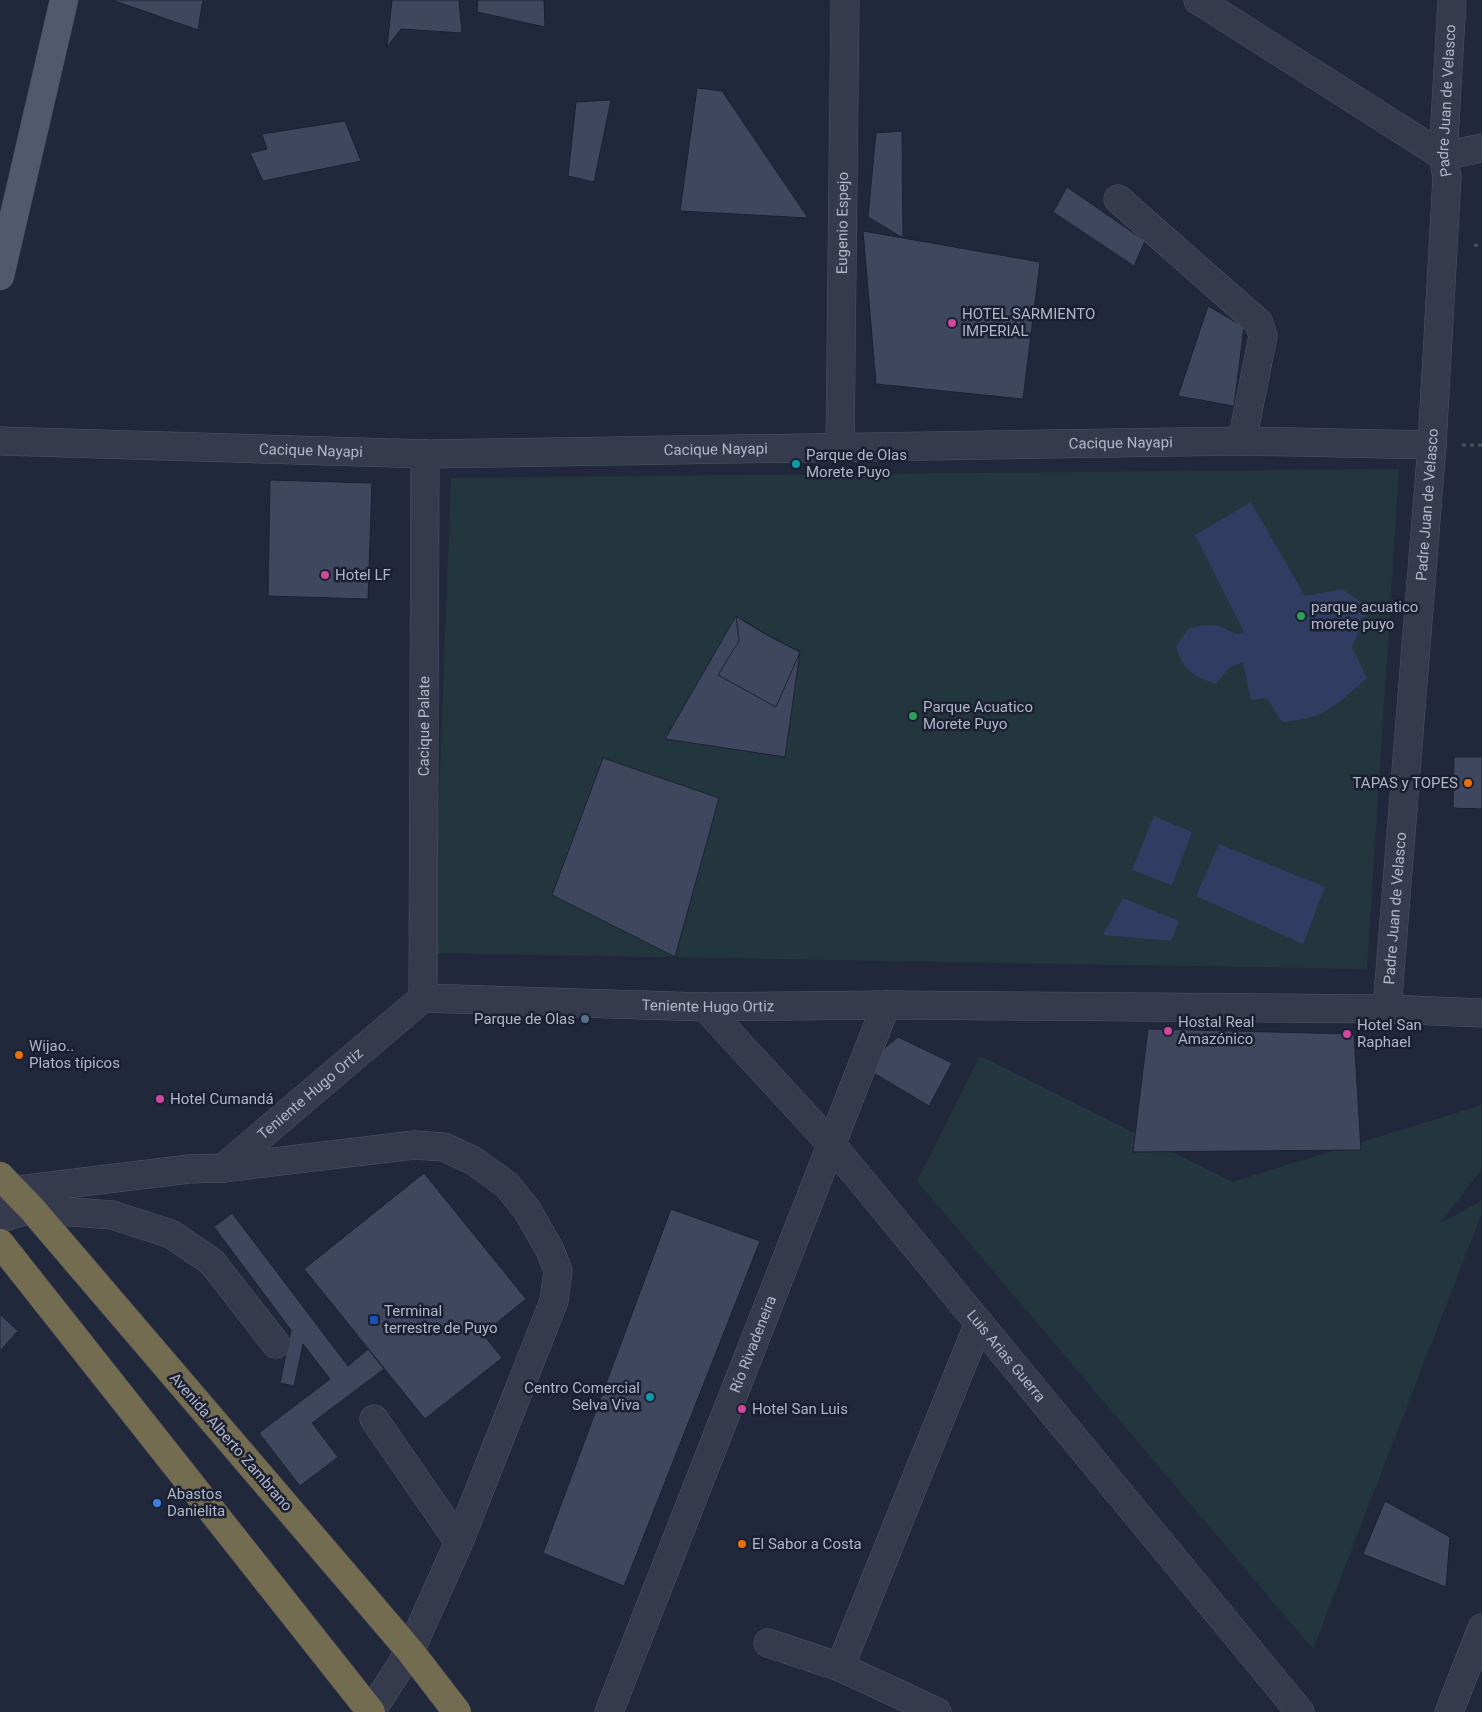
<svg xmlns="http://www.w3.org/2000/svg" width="1482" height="1712" font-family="Roboto,sans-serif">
<rect width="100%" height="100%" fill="#21283c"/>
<path fill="#23363d" d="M1399,469L1367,969L433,953L451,478Z
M980,1056L1232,1182L1482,1105V1169L1440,1223L1482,1201V1213L1313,1649L917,1181Z"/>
<path fill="#303c61" d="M1251,502L1305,596L1342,589L1369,608L1352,647L1367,678C1334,706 1328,718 1282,722L1267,698L1251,700L1243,662L1229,668L1216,684C1193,676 1182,670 1176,646L1188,629L1203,625L1220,626L1236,634L1244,632L1195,535Z
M1154,816L1192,832L1172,885L1132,870Z
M1219,844L1325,887L1303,944L1196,896Z
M1123,898L1179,921L1171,941L1103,935Z"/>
<path fill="#3f475f" stroke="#1c2233" d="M112,0H203L198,30Z
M392,0H459L462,33L401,29L387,47Z
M478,0H544L545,27L477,12Z
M697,88L722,91L808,218L680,211Z
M611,100L594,182L568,176L576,102Z
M345,121L361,161L263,181L250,153L267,149L262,134Z
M902,131L903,238L868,217L876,133Z
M1067,187L1145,241L1134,266L1053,212Z
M863,231L1040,262L1023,399L876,384Z
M1208,306L1244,327L1234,406L1178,396Z
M270,480L372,483L368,599L268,596Z
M736,616L767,635L800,652L785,757L665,739Z
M736,616L767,635L800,652L776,707L718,675L739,641Z
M1454,757H1482V809L1453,808Z
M603,758L719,798L675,957L552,895Z
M1148,1029L1354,1034L1361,1150L1133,1152Z
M898,1037L952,1063L929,1106L862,1066Z
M424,1173L526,1299L483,1334L502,1358L425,1419L304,1269Z
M671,1209L760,1241L624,1586L543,1553Z
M232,1213L348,1366L368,1349L384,1369L312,1423L338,1457L300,1486L259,1433L330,1379L303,1344L294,1386L280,1383L291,1330L214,1227Z
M0,1314L18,1331L0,1351Z
M1385,1501L1450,1537L1446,1587L1363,1554Z"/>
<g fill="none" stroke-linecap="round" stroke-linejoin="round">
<g stroke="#505567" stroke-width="29">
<g id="minor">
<path d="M1198,0L1443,156L1482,148"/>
<path d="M1118,199L1259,323L1263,336L1242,441"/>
<path id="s1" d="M0,441L425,454L1242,441L1432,445"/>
<path id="s2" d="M840,447L845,0"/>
<path id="s3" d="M423,998L425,454"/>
<path id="s4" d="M705,1007L832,1145L1300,1712"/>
<path id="s5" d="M1387,1009L1432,445L1447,177L1443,156L1452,0"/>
<path d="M223,1168L414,1145L444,1147L472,1160L507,1185L527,1210L550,1250L558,1271L554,1301L459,1542L410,1651L371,1712"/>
<path id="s6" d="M0,1192L189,1169L223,1168L423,998L705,1007L886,1005L1387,1009L1482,1013"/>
<path d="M0,1218L32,1209L112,1215L171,1234L212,1262L276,1344"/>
<path d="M374,1419L459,1542"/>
<path d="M768,1643L840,1667L937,1712"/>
<path d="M840,1667L979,1323"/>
<path id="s7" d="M609,1712L886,1005"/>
<path d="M1449,1712L1482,1628"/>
</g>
</g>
<g stroke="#3e4455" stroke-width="29">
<path id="major" d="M0,276L64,0"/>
</g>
<g stroke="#3d4254" stroke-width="29">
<path id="highway" d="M0,1176L32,1209L410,1651L457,1712
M0,1243L371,1712"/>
</g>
<path stroke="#41535b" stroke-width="3" stroke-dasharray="4 4" stroke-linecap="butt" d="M1474,245L1482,246
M1462,445H1482"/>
<use href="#minor" stroke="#353a4d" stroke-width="28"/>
<use href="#major" stroke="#52596d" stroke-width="28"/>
<use href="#highway" stroke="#736c51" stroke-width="28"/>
</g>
<g fill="#d1479c" stroke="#1a2031" stroke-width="2">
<circle cx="952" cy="323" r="5"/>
<circle cx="325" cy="575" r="5"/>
<circle cx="1168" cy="1031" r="5"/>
<circle cx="1347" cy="1034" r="5"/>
<circle cx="160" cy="1099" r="5"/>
<circle cx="742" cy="1409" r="5"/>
</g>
<g fill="#0f9aa8" stroke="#1a2031" stroke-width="2">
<circle cx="796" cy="464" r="5"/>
<circle cx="650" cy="1397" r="5"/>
</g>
<g fill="#2e9e5b" stroke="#1a2031" stroke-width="2">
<circle cx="1301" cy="616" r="5"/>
<circle cx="913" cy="716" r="5"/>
</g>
<g fill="#e8710a" stroke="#1a2031" stroke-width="2">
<circle cx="1468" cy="783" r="5"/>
<circle cx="19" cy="1055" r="5"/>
<circle cx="742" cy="1544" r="5"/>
</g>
<circle fill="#5c6f8a" stroke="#1a2031" stroke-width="2" cx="585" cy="1019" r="5"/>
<rect fill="#1a4fb4" stroke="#1a2031" stroke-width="2" x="369" y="1315" width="10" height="10" rx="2.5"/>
<circle fill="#3f7fe0" stroke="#1a2031" stroke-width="2" cx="157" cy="1503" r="5"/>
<g text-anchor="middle" stroke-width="5" stroke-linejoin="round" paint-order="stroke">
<g font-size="15" fill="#b0b5c8" stroke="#1a2031">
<text dy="5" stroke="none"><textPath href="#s5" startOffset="911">Padre Juan de Velasco</textPath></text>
<text dy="5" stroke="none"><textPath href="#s2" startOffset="224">Eugenio Espejo</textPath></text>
<text dy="5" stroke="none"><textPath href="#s1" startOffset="1121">Cacique Nayapi</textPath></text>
<text dy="5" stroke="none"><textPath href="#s1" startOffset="716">Cacique Nayapi</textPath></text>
<text dy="5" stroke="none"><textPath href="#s1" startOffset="311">Cacique Nayapi</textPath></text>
<text dy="5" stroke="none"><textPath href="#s5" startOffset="506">Padre Juan de Velasco</textPath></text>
<text dy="5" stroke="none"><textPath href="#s3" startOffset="272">Cacique Palate</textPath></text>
<text dy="5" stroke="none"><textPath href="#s5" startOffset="101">Padre Juan de Velasco</textPath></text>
<text dy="5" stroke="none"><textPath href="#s6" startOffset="772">Teniente Hugo Ortiz</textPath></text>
<text dy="5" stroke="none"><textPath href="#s6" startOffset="339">Teniente Hugo Ortiz</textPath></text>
<text dy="5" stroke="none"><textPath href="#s7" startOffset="395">Río Rivadeneira</textPath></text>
<text dy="5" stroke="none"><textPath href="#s4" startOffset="461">Luis Arias Guerra</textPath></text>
<text transform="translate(231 1442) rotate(49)" y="5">Avenida Alberto Zambrano</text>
</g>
<g font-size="15" fill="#b0b5c8" stroke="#1a2031" text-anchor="start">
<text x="962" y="319">HOTEL SARMIENTO<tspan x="962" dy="17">IMPERIAL</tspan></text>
<text x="806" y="460">Parque de Olas<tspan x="806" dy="17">Morete Puyo</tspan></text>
<text x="335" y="580">Hotel LF</text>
<text x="1311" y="612">parque acuatico<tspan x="1311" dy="17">morete puyo</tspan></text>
<text x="923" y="712">Parque Acuatico<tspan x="923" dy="17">Morete Puyo</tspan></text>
<text x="1458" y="788" text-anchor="end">TAPAS y TOPES</text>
<text x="575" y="1024" text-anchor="end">Parque de Olas</text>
<text x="1178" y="1027">Hostal Real<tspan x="1178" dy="17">Amazónico</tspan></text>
<text x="1357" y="1030">Hotel San<tspan x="1357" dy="17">Raphael</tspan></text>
<text x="29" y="1051">Wijao..<tspan x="29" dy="17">Platos típicos</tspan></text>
<text x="170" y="1104">Hotel Cumandá</text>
<text x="384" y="1316">Terminal<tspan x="384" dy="17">terrestre de Puyo</tspan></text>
<text x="640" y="1393" text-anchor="end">Centro Comercial<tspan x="640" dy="17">Selva Viva</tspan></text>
<text x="752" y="1414">Hotel San Luis</text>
<text x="167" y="1499">Abastos<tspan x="167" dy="17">Danielita</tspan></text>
<text x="752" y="1549">El Sabor a Costa</text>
</g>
</g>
</svg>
